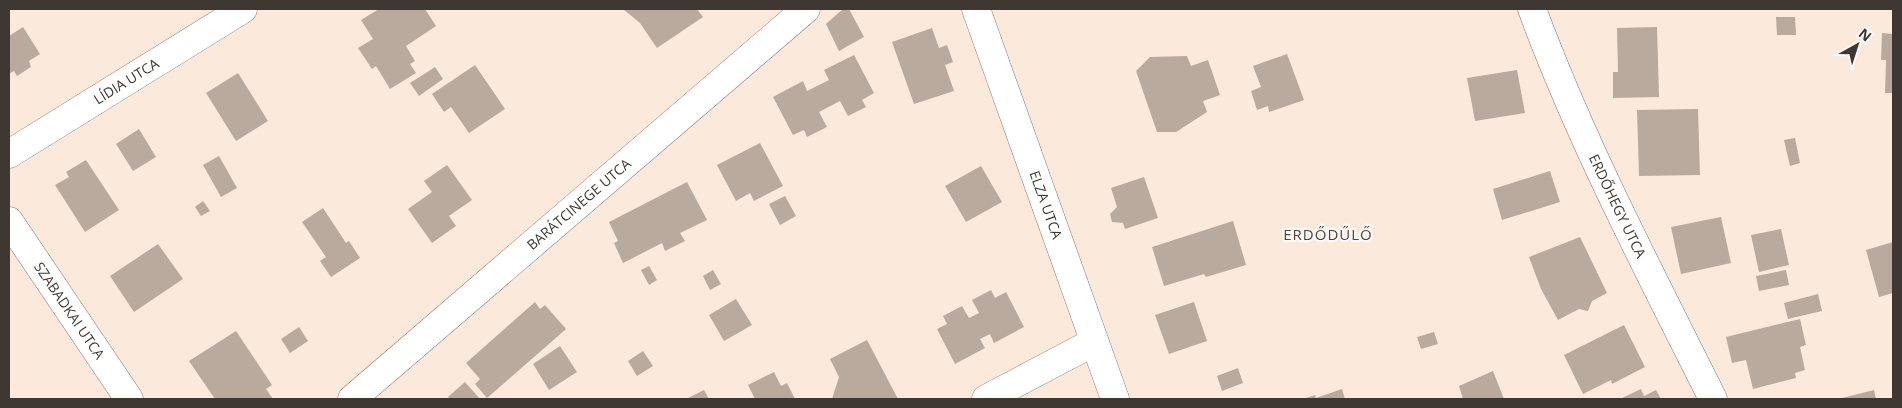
<svg xmlns="http://www.w3.org/2000/svg" width="1902" height="408" font-family="'Open Sans',sans-serif">
<rect width="100%" height="100%" fill="#fbe9dc"/>
<path fill="#b9aa9d" d="M379,9H425L436,26L406,46L415,61L410,64L416,73L390,89L376,66L372,69L358,48L373,39L361,20Z
M623,9H697L703,17L657,48L640,23Z
M843,9H849L864,37L839,51L826,24Z
M1776,17H1795L1796,35H1777Z
M23,27L40,54L29,61L31,67L17,76L14,71L9,74V36Z
M1657,27L1659,97L1613,98V72H1618L1617,28Z
M932,28L939,48L947,45L953,62L945,65L954,91L914,104L892,42Z
M1882,33L1893,34V93H1885L1886,60H1881Z
M1287,54L1304,100L1269,112L1268,106L1257,110L1251,91L1261,87L1253,66Z
M854,55L874,93L862,100L866,107L848,116L840,101L819,112L827,127L807,137L804,130L793,135L773,97L803,81L807,91L829,80L824,70Z
M1187,56L1191,66L1208,60L1220,95L1203,101L1207,112L1176,132H1157L1136,71L1150,57Z
M475,65L505,109L469,133L451,107L444,112L432,94Z
M435,67L443,79L419,96L410,83Z
M1517,70L1525,113L1475,121L1467,78Z
M238,73L268,121L236,141L206,93Z
M1698,109L1700,175L1639,176L1637,110Z
M139,129L156,157L133,171L116,144Z
M1795,138L1800,163L1790,166L1784,140Z
M760,143L783,186L754,201L750,193L736,201L717,165Z
M219,156L237,188L221,197L203,165Z
M86,160L119,210L85,232L55,185L69,177L66,172Z
M447,165L472,200L449,216L456,226L432,243L408,209L432,192L424,181Z
M981,166L1002,202L966,222L945,186Z
M1550,171L1560,202L1502,220L1493,189Z
M1144,177L1158,218L1125,229L1123,223L1112,222L1110,214L1117,207L1111,188Z
M687,182L707,220L680,233L685,241L665,251L662,243L623,263L614,243L618,241L609,222Z
M785,196L796,216L780,225L769,204Z
M203,201L210,211L201,216L195,207Z
M323,208L346,243L349,241L360,258L331,277L320,261L326,257L302,222Z
M1721,217L1731,263L1681,274L1671,227Z
M1233,221L1246,265L1206,277L1204,274L1164,286L1152,247Z
M1781,229L1789,265L1759,272L1751,235Z
M1580,237L1607,293L1592,301L1588,311L1579,309L1558,320L1541,289L1529,257Z
M1893,242V293L1879,297L1866,250Z
M158,244L183,279L134,312L110,276Z
M649,266L657,280L649,285L641,270Z
M713,270L721,284L710,290L703,276Z
M1786,270L1789,285L1759,291L1756,276Z
M991,290L995,298L1006,292L1024,327L994,343L990,334L980,339L985,348L955,364L937,329L947,324L943,316L962,306L969,318L979,313L972,300Z
M1818,294L1822,311L1788,319L1784,303Z
M736,299L752,325L724,341L709,315Z
M535,302L540,309L545,305L566,329L487,398L475,384L480,379L466,363Z
M1194,302L1207,341L1169,354L1155,315Z
M1800,319L1806,345L1800,347L1805,370L1795,373L1796,378L1753,389L1746,360L1732,363L1726,337Z
M1624,325L1645,367L1612,384L1611,380L1583,394L1564,355Z
M299,327L308,341L290,353L281,339Z
M236,331L272,385L266,389L273,399H215L189,361Z
M1434,332L1438,344L1421,349L1417,337Z
M867,340L898,399H832L839,377L830,359Z
M560,346L577,372L549,390L533,364Z
M643,351L653,366L637,376L628,361Z
M1238,368L1243,383L1222,391L1217,376Z
M1493,371L1504,399H1463L1459,386Z
M774,372L781,386L787,383L795,399H755L748,385Z
M465,382L480,399H450L448,397Z
M1342,389L1345,399H1303L1315,395L1316,398Z
M1641,389L1644,396L1656,390L1661,399H1620Z
M704,390L709,399H686Z
M1874,390L1876,399H1838Z"/>
<g fill="none" stroke-linecap="round" stroke-linejoin="round">
<g stroke="#8a7a6f" stroke-width="29">
<g id="minor">
<path id="s1" d="M976,9L1115,399"/>
<path id="s2" d="M1532,9C1582,144 1649,271 1713,399"/>
<path id="s3" d="M9,154L243,9"/>
<path id="s4" d="M9,221L129,399"/>
<path id="s5" d="M352,399L806,9"/>
<path d="M986,399L1094,342"/>
</g>
</g>
<use href="#minor" stroke="#fff" stroke-width="28"/>
</g>
<g text-anchor="middle" stroke-width="4.5" stroke-linejoin="round" paint-order="stroke">
<g font-size="14" fill="#3e3732" stroke="#fdf9f6">
<text dy="5" stroke="none"><textPath href="#s3" startOffset="138">LÍDIA UTCA</textPath></text>
<text dy="5" stroke="none"><textPath href="#s5" startOffset="299">BARÁTCINEGE UTCA</textPath></text>
<text dy="5" stroke="none"><textPath href="#s1" startOffset="208">ELZA UTCA</textPath></text>
<text dy="5" stroke="none"><textPath href="#s2" startOffset="215">ERDŐHEGY UTCA</textPath></text>
<text dy="5" stroke="none"><textPath href="#s4" startOffset="108">SZABADKAI UTCA</textPath></text>
</g>
<g font-size="15" letter-spacing="1" fill="#54453b" stroke="#fdf9f6">
<text x="1328" y="240">ERDŐDŰLŐ</text>
</g>
</g>
<rect width="1902" height="408" fill="none" stroke="#3e3732" stroke-width="20"/>
<g transform="translate(1857 45) rotate(39)" stroke="#fdf9f6" stroke-width="4" paint-order="stroke">
<path d="M0-4L9 19L0 12L-9 19Z" fill="#3e3732"/>
<text y="-8" font-size="14" font-weight="bold" text-anchor="middle" fill="#3e3732">N</text>
</g>
</svg>
